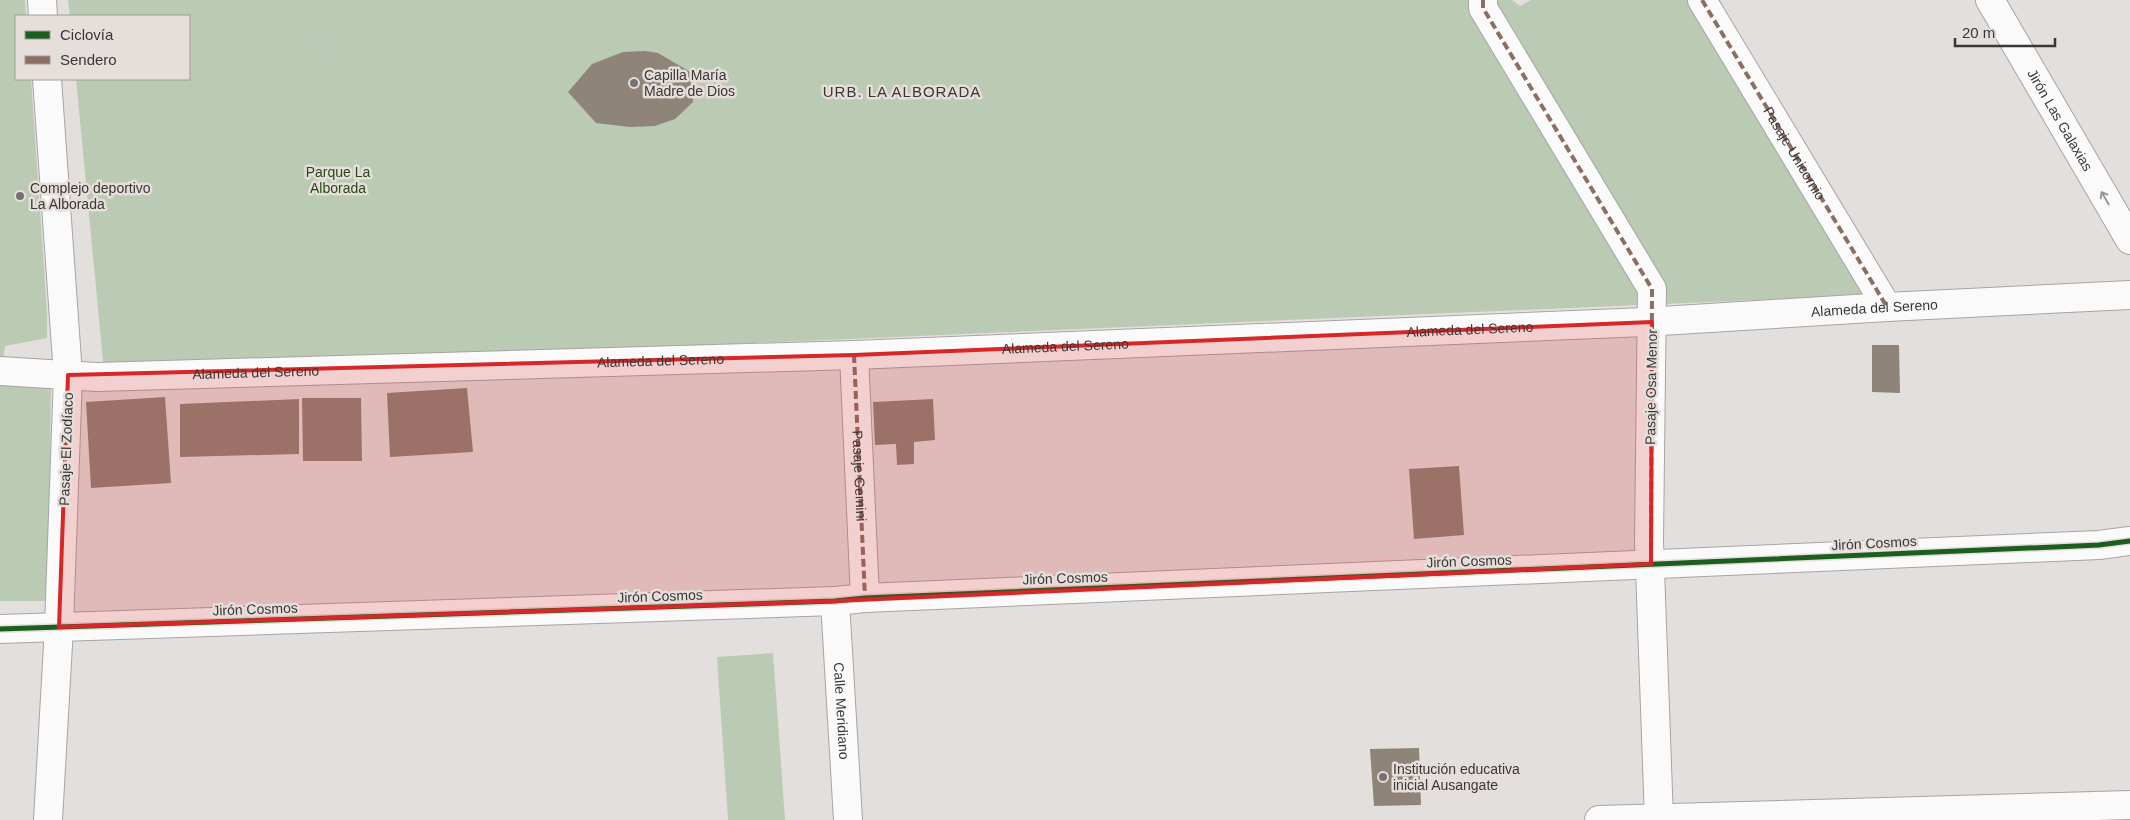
<svg xmlns="http://www.w3.org/2000/svg" width="2130" height="820" font-family="Arial,sans-serif">
<rect width="100%" height="100%" fill="#e3dfdd"/>
<path fill="#bbcab2" d="M0,0H25L26,16H16V79H31L47,312V338L5,346L3,362H0Z
M68,0H1512L1520,6L1531,0H1689L1871,295L104,371L76,79H189V16H70Z
M0,384L51,387L48,601H0Z
M773,653L785,820H728L717,657Z"/>
<path fill="#8e8478" d="M645,51L658,53L692,73L693,102L675,119L655,126L630,127L596,123L568,92L592,64L623,52Z
M1872,345H1899L1900,393L1872,392Z
M467,388L473,452L390,457L387,393Z
M165,397L171,483L91,488L86,402Z
M302,398H361L362,461H303Z
M299,399V454L180,457V404Z
M933,399L935,440L914,442V464L897,465L896,444L875,445L873,402Z
M1459,466L1464,535L1414,539L1409,469Z
M1419,748L1421,805L1374,806L1370,749Z"/>
<g fill="none" stroke-linecap="round" stroke-linejoin="round">
<g stroke="#a7a4a3" stroke-width="30">
<g id="street">
<path d="M42,0L43,16"/>
<path d="M1483,0V8L1652,289L1649,541L1659,820"/>
<path id="s1" d="M1702,0L1887,307"/>
<path id="s2" d="M1990,0L2130,240"/>
<path d="M47,79L68,375L59,627L48,820"/>
<path id="s3" d="M854,355L865,598"/>
<path id="s4" d="M0,371L97,377L854,355L1645,322L1887,307L2130,295"/>
<path id="s5" d="M835,601L848,820"/>
<path d="M0,629L835,601L865,598L2099,545L2130,541"/>
<path d="M1599,820L2130,805"/>
</g>
</g>
<path stroke="#c2c1c1" stroke-width="3" stroke-dasharray="4 4" stroke-linecap="butt" d="M816,0L817,25
M315 47a10 10 0 1 1 20 0a10 10 0 1 1-20 0Z"/>
<use href="#street" stroke="#fbfafa" stroke-width="28"/>
<path stroke="#8d6e63" stroke-width="4" stroke-dasharray="8 4" stroke-linecap="butt" d="M1483,0V8L1652,289L1651,564
M1702,0L1887,307
M854,355L865,598"/>
<g stroke="#e6deda" stroke-width="8">
<path id="cycleway" d="M0,629L835,601L865,598L2099,545L2130,541"/>
</g>
<use href="#cycleway" stroke="#1b5e20" stroke-width="5"/>
</g>
<defs><path id="oneway-shaft" d="M-6 0H5M1.5-3L5.5 0L1.5 3" fill="none" stroke-width="1.6" stroke-linecap="round" stroke-linejoin="round" transform="scale(1.25)"/></defs>
<use stroke="#9a9898" href="#oneway-shaft" transform="translate(2105 198) rotate(-120)"/>
<path fill="#d62828" fill-opacity="0.2" stroke="#d62828" stroke-width="4" stroke-linejoin="round" d="M1652,322L1651,564L835,601L59,627L68,375L854,355Z"/>
<g fill="#757270" stroke="#e6deda" stroke-width="2">
<circle cx="634" cy="83" r="5"/>
<circle cx="20" cy="196" r="5"/>
<circle cx="1383" cy="777" r="5"/>
</g>
<g text-anchor="middle" stroke-width="5" stroke-linejoin="round" paint-order="stroke">
<g font-size="14" fill="#3a3736" stroke="#e6deda" text-anchor="start">
<text x="644" y="80">Capilla María<tspan x="644" dy="16">Madre de Dios</tspan></text>
<text x="30" y="193">Complejo deportivo<tspan x="30" dy="16">La Alborada</tspan></text>
<text x="1393" y="774">Institución educativa<tspan x="1393" dy="16">inicial Ausangate</tspan></text>
</g>
<g font-size="14" fill="#3a3736" stroke="#e6deda">
<text dy="5" stroke="none"><textPath href="#s2" startOffset="139">Jirón Las Galaxias</textPath></text>
<text dy="5" stroke="none"><textPath href="#s1" startOffset="179">Pasaje Unicornio</textPath></text>
<text dy="5" stroke="none"><textPath href="#s4" startOffset="1876">Alameda del Sereno</textPath></text>
<text dy="5" stroke="none"><textPath href="#s4" startOffset="1471">Alameda del Sereno</textPath></text>
<text dy="5" stroke="none"><textPath href="#s4" startOffset="1066">Alameda del Sereno</textPath></text>
<text dy="5" stroke="none"><textPath href="#s4" startOffset="661">Alameda del Sereno</textPath></text>
<text dy="5" stroke="none"><textPath href="#s4" startOffset="256">Alameda del Sereno</textPath></text>
<text transform="translate(1651 387) rotate(-89)" y="5">Pasaje Osa Menor</text>
<text transform="translate(66 449) rotate(-88)" y="5">Pasaje El Zodíaco</text>
<text dy="5" stroke="none"><textPath href="#s3" startOffset="121">Pasaje Gemini</textPath></text>
<text transform="translate(1874 543) rotate(-3)" y="5">Jirón Cosmos</text>
<text transform="translate(1469 561) rotate(-2)" y="5">Jirón Cosmos</text>
<text transform="translate(1065 578) rotate(-2)" y="5">Jirón Cosmos</text>
<text transform="translate(660 596) rotate(-2)" y="5">Jirón Cosmos</text>
<text transform="translate(255 609) rotate(-2)" y="5">Jirón Cosmos</text>
<text dy="5" stroke="none"><textPath href="#s5" startOffset="110">Calle Meridiano</textPath></text>
</g>
<g font-size="14" fill="#264a13" stroke="#e6deda">
<text x="338" y="177">Parque La<tspan x="338" dy="16">Alborada</tspan></text>
</g>
<g font-size="15" letter-spacing="1" fill="#3a3736" stroke="#e6deda">
<text x="902" y="97">URB. LA ALBORADA</text>
</g>
</g>
<rect x="15" y="15" width="175" height="65" fill="#e6deda" stroke="#a19b98"/>
<rect x="25" y="31" width="25" height="8" fill="#1b5e20" stroke="#a19b98"/>
<text x="60" y="40" font-size="15" fill="#3a3736">Ciclovía</text>
<rect x="25" y="56" width="25" height="8" fill="#8d6e63" stroke="#a19b98"/>
<text x="60" y="65" font-size="15" fill="#3a3736">Sendero</text>
<path d="M1955 38v8h100v-8" fill="none" stroke="#3a3736" stroke-width="2.5"/>
<text x="1962" y="38" font-size="15" fill="#3a3736" stroke="#e6deda" stroke-width="4" paint-order="stroke">20 m</text>
</svg>
